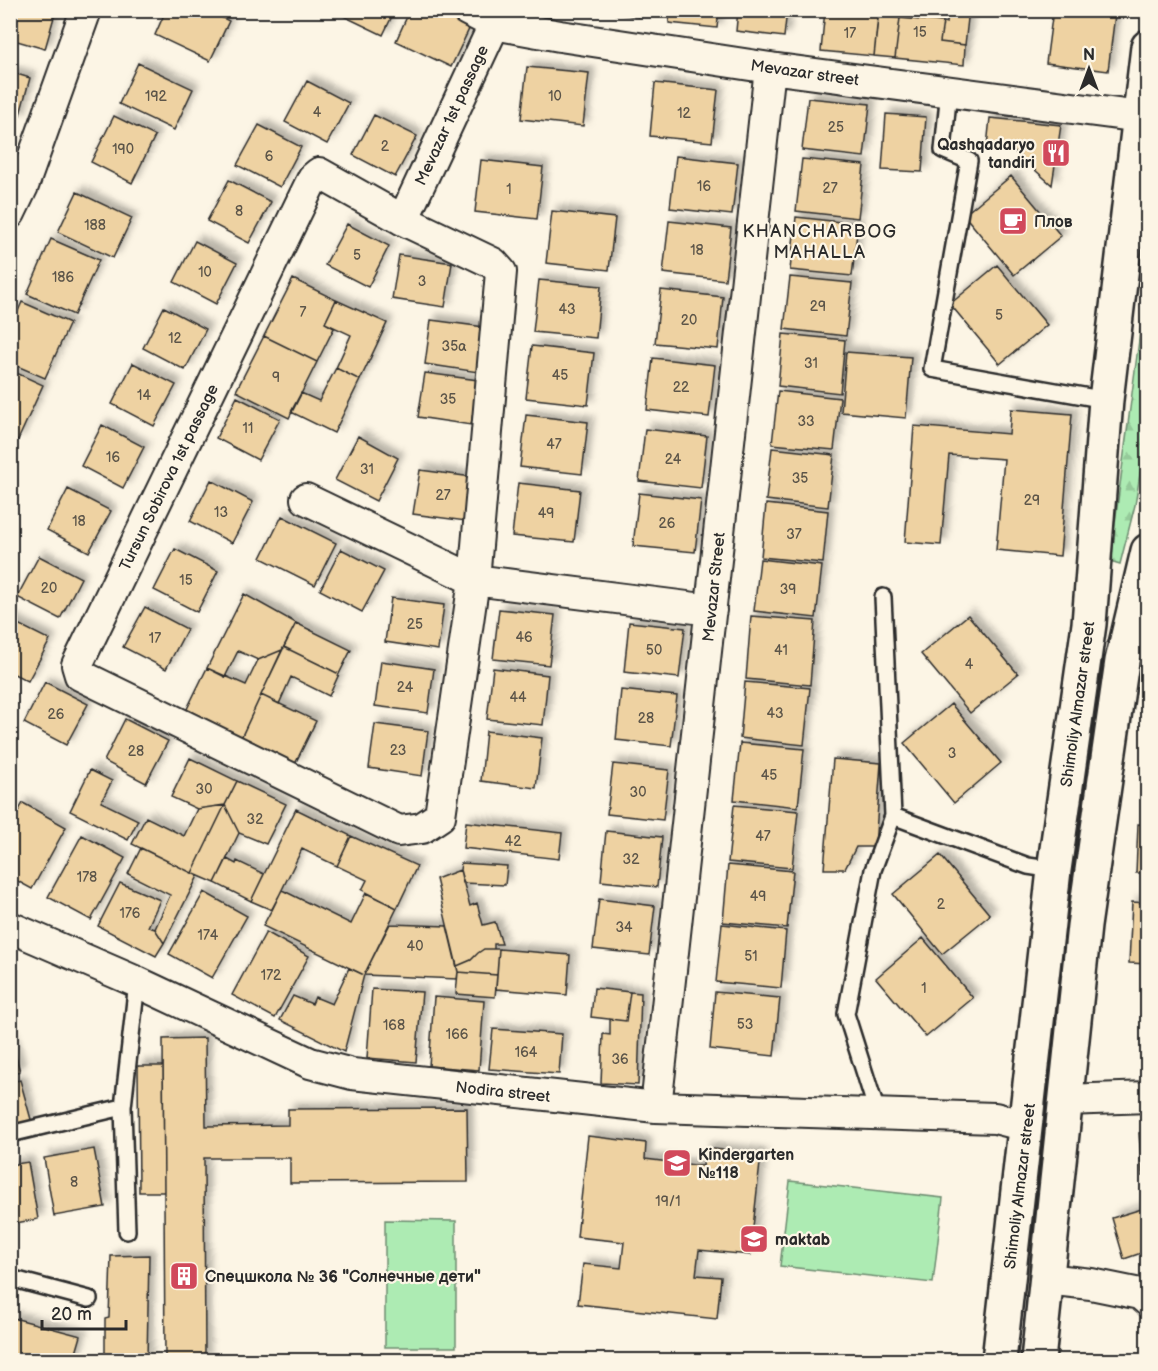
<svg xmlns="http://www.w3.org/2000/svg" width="1158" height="1371" font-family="'Balsamiq Sans',sans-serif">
<defs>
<pattern id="forest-firs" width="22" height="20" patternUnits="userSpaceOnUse" patternTransform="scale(1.5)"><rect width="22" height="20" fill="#adebb3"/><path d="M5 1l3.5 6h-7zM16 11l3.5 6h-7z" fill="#95ca9a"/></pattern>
<filter id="shadow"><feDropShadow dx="5.5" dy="-5.5" stdDeviation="3" flood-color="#0004"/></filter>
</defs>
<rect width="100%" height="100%" fill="#fcf5e5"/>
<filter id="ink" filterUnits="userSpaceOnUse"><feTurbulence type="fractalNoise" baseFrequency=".0167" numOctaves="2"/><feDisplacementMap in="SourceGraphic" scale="12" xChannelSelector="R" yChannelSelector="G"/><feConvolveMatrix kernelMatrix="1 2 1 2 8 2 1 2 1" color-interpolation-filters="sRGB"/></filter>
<g filter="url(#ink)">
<path fill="#adebb3" stroke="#6c8b6f" stroke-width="1.5" d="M790,1181L943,1198L933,1283L780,1266Z
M385,1220L456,1221V1347H385Z"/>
<path fill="url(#forest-firs)" stroke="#6c8b6f" stroke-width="1.5" d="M1147,279V431L1135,505L1120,564L1110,561Z"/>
<path fill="#eed2a2" stroke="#2b2b2b" stroke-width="1.5" filter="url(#shadow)" d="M10,10H56L45,49L10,39Z
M166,10H207L229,21L210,61L155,35Z
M331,10H395L383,35Z
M410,10H436L470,27L451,67L396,41Z
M591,10H640L639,17Z
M670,10H719L717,28L669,23Z
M738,10H787L784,37L736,31Z
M825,10H879L874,56L821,51Z
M948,10H969L965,45L940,42L943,22L947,23Z
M1053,10H1093L1115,14L1108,71L1046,63Z
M878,16L900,18L895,58L874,56Z
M900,18L943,22L940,42L965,45L964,65L895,58Z
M138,63L193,89L174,130L119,104Z
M527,67L589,73L583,126L521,119Z
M10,72L30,78L19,118L10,115Z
M307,81L349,103L327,144L285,122Z
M655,83L718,90L712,142L650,136Z
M808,98L870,104L864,157L802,150Z
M886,114L926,117L922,172L882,170Z
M374,115L417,136L395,177L353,155Z
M114,116L155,136L132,183L91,162Z
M990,118L1061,125L1052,185L1009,147L987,146Z
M259,125L301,147L280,187L237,165Z
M676,156L738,163L732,215L670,208Z
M802,159L864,165L858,218L796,211Z
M481,160L543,167L537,219L475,212Z
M1011,176L1061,236L1014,275L964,215Z
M229,180L271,202L249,243L207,221Z
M77,192L132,218L113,258L58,232Z
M552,211L615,218L609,270L546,263Z
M796,217L858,224L852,276L790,270Z
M669,221L731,228L725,280L663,273Z
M347,224L389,246L368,287L325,265Z
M51,239L99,260L74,315L27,294Z
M195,241L237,263L216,304L174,282Z
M399,255L452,263L445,307L392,299Z
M997,265L1047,325L1000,364L950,304Z
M790,277L852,283L846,336L784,329Z
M293,279L336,300L325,323L334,328L317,362L264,336Z
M539,280L601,286L596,338L533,332Z
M661,290L723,297L718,349L655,343Z
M336,300L387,323L360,380L336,368L351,335L325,323Z
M22,302L70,323L45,378L10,363V329Z
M164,307L206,329L185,370L143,348Z
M431,320L484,327L478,372L425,364Z
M783,334L845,340L840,393L778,386Z
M264,336L317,362L289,418L236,391Z
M532,346L594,353L588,405L526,398Z
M846,352L911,357L906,418L841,412Z
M653,358L715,365L709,417L647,410Z
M133,363L176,385L154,426L112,404Z
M336,368L360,380L334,433L291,412L301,393L319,401Z
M10,370L43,385L18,440L10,436Z
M425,373L478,380L471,425L418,417Z
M778,391L840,398L834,450L772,444Z
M237,397L280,419L258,460L216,438Z
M1011,409L1072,414L1060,556L996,550L1004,459L949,455L941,545L905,542L914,426L1009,434Z
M526,415L588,422L582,474L520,467Z
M102,425L144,447L123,488L81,466Z
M645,429L707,436L701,488L639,481Z
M358,436L398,458L376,501L335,480Z
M772,448L834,455L828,507L766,500Z
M420,470L472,477L466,521L413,514Z
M211,480L253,502L232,543L190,521Z
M518,483L580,490L574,542L512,536Z
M68,489L111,511L89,552L47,530Z
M639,493L701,500L695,552L633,546Z
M766,504L828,511L823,563L761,557Z
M282,516L336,543L315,585L261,558Z
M175,549L218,571L197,612L154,590Z
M341,549L384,571L362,612L320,590Z
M39,556L81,578L60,619L17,597Z
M760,559L822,566L816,618L754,611Z
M244,594L296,623L282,650L258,660L238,651L225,677L207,668Z
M391,598L444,605L438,650L385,642Z
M145,607L187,629L166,669L123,647Z
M499,609L555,615L549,665L493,659Z
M968,615L1018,674L970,713L921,654Z
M751,616L815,621L810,685L746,679Z
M10,620L50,640L28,681L10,672Z
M629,622L685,628L679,678L624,672Z
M296,623L351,650L339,674L284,647Z
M284,647L339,674L329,696L291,677L279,704L261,695Z
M282,650L241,738L186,711L207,668L246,685L258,660Z
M381,661L434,669L428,713L375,706Z
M493,668L548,675L543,725L487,719Z
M45,682L88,704L66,745L24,723Z
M745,682L810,688L804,745L740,738Z
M621,690L677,696L671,746L616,740Z
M261,695L316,721L295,764L241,738Z
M951,704L1001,763L954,803L904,743Z
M125,719L168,741L146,783L104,761Z
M375,724L428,731L422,776L369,768Z
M486,731L542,738L536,788L481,781Z
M740,743L804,749L798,807L734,800Z
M190,758L237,781L225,805L197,809L171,797Z
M833,759L881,763L875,847H856L845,869H824Z
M613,764L669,770L663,820L607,814Z
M90,770L112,781L101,802L138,820L128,840L70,811Z
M237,781L286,804L266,844L239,833L225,805Z
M23,803L66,827L32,889L10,877V826Z
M225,805L239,833L215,883L192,873Z
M225,805L192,873L132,844L146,817L184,836L197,809Z
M734,805L798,811L792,868L728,862Z
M296,809L351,836L337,866L302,849L272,910L251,901Z
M466,822L562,833L559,859L463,848Z
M1138,824L1148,825V873H1136Z
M606,831L662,837L657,887L601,881Z
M82,835L125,858L91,920L48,897Z
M351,836L417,866L397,908L362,890L367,880L337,866Z
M141,848L198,876L164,943L155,929L170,895L128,874Z
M940,855L990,915L942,954L893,894Z
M227,859L236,864L237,861L264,874L251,901L215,883Z
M461,863L507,866L505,885L463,883L460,870Z
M728,865L793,871L787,928L723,922Z
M460,870L470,906L477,903L483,925L495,922L502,944H494V949H484L478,953L471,960L457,966L436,879Z
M120,883L160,900L148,927L155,929L164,943L156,956L98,926Z
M282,890L351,924L366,893L397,908L364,975L263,926Z
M204,892L247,916L212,978L169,954Z
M599,899L655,906L649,955L593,949Z
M1132,902L1148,903V964L1129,963Z
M390,924L447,926L458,972L457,979L364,975Z
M722,924L786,931L781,988L716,982Z
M266,932L309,956L275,1018L232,995Z
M923,938L973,998L926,1037L876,978Z
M484,949H499L497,975L458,972L457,966L471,960L478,953Z
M499,949L570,955L567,995L496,989Z
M349,968L364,975L344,1052L280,1020L293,996L312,1004L315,997L332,1004Z
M458,972L497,975L495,997L456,994Z
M594,988L630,992L626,1021L591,1017Z
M372,989L422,992L416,1062L367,1058Z
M630,992L641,993L638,1085L601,1083L603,1034L610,1035V1019L626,1021Z
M715,992L780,998L774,1056L710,1049Z
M434,997L484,1001L479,1070L429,1066Z
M493,1029L562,1034L559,1074L489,1069Z
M10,1036L20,1071L10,1074Z
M205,1038L206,1126L288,1125V1109L467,1108L468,1182L290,1183V1158H204L205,1360H165L163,1039Z
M138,1066H163L164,1192H139Z
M20,1080L32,1123L10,1128V1082Z
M1148,1132V1175L1142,1176L1139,1133Z
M588,1136L646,1143L645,1159L703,1166L705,1148L761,1154L750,1255L699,1250L696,1275L721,1277L717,1319L578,1304L583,1264L621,1268L624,1242L577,1237Z
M94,1149L105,1207L54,1216L44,1158Z
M28,1162L38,1219L10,1224V1165Z
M1148,1207V1232L1142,1234L1147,1251L1124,1259L1112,1218Z
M149,1255L147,1360H105V1319L109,1318L111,1256Z
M10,1317L81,1336L74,1360H10Z"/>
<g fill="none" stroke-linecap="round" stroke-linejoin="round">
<g stroke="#2b2b2b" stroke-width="20">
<path id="lane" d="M949,90L943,150L969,161L932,369L1106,400
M883,597L893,816L1028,866L1054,870
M123,1107L127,1231
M878,1115L846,1014L873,870L893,816
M10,1134L123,1107L137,982
M10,1278L89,1299"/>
</g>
<g stroke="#2b2b2b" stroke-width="34">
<path id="street" d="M467,10L494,24L560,36L770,68L1148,118
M10,213L23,186L86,10
M403,220L501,10
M306,499L474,580L501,272L493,263L403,220L319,173L313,178L77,665L80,675L399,831L422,828L440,816L474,580L711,610
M10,927L137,982L310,1063L352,1074L656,1107L995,1118L1026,1126
M1066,1100L1148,1097
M656,1107L770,68
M1046,1279L1091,1284L1140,1294L1148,1301"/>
</g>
<g stroke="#2b2b2b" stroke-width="38">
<path id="secondary" d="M999,1360L1054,870L1089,624L1106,400L1148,47
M1038,1360L1084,926L1122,661L1148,551"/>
</g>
<use href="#lane" stroke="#fcf5e5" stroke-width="15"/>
<use href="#street" stroke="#fcf5e5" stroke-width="30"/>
<use href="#secondary" stroke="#fcf5e5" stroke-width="33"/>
</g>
</g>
<defs>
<g id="restaurant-square" transform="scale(1.5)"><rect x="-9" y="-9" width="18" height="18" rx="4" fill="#d1495b" stroke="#fcf5e5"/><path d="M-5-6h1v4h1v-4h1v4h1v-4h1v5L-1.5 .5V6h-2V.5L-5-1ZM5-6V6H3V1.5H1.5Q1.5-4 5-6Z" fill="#fff"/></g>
<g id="cafe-square" transform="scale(1.5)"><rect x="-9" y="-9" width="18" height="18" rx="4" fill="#d1495b" stroke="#fcf5e5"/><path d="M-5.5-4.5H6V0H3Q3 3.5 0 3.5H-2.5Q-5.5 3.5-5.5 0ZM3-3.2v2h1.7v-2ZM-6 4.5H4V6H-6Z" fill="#fff"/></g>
<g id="school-square" transform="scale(1.5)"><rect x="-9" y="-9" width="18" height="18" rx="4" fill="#d1495b" stroke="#fcf5e5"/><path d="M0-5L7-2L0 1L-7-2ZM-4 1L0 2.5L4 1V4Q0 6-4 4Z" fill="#fff"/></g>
<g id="building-square" transform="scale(1.5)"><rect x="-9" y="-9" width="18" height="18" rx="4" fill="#d1495b" stroke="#fcf5e5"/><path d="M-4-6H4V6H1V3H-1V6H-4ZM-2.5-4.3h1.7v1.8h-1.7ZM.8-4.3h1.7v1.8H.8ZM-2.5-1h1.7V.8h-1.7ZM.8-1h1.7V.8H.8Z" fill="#fff"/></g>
</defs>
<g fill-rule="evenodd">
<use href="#restaurant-square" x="1056" y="153"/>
<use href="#cafe-square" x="1013" y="221"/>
<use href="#school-square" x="677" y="1163"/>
<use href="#school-square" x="754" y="1239"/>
<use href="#building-square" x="184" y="1276"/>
</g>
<g text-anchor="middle" stroke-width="4.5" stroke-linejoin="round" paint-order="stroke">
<g font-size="14" fill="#5c5549">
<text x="920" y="37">15</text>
<text x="850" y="38">17</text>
<text x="156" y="101">192</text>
<text x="555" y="101">10</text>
<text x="317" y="117">4</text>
<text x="684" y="118">12</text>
<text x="836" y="132">25</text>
<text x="385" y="151">2</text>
<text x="123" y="154">190</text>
<text x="269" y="161">6</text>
<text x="704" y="191">16</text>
<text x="830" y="193">27</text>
<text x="509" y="194">1</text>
<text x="239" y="216">8</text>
<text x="95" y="230">188</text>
<text x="697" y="255">18</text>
<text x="357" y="260">5</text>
<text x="205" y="277">10</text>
<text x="63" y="282">186</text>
<text x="422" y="286">3</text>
<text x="818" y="311">29</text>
<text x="567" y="314">43</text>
<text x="303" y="317">7</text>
<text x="999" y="320">5</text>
<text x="689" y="325">20</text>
<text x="175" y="343">12</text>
<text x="454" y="351">35а</text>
<text x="811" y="368">31</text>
<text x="560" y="380">45</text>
<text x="276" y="382">9</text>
<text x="681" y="392">22</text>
<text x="144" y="400">14</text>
<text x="448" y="404">35</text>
<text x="806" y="426">33</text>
<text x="248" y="433">11</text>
<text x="554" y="449">47</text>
<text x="113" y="462">16</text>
<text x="673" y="464">24</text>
<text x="367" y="474">31</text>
<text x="800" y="483">35</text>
<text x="443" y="500">27</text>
<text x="1032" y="505">29</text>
<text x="221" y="517">13</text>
<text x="546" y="518">49</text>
<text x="79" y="526">18</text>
<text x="667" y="528">26</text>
<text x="794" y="539">37</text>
<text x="186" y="585">15</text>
<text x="49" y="593">20</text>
<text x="788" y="594">39</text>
<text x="415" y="629">25</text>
<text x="524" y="642">46</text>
<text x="155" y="643">17</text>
<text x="654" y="655">50</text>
<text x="781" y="655">41</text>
<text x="969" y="669">4</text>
<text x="405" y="692">24</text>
<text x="518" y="702">44</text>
<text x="775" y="718">43</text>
<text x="56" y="719">26</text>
<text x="646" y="723">28</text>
<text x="398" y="755">23</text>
<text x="136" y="756">28</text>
<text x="952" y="758">3</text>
<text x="769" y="780">45</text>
<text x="204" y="794">30</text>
<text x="638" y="797">30</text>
<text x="255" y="824">32</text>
<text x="763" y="841">47</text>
<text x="513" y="846">42</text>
<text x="631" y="864">32</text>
<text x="87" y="882">178</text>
<text x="758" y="901">49</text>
<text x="941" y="909">2</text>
<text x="130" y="918">176</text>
<text x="624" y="932">34</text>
<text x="208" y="940">174</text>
<text x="415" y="951">40</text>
<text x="751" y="961">51</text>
<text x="271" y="980">172</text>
<text x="924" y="993">1</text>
<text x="745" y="1029">53</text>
<text x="394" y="1030">168</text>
<text x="457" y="1039">166</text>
<text x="526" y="1057">164</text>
<text x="620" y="1064">36</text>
<text x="74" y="1187">8</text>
<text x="668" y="1206">19/1</text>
</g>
<g font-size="16" fill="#2b2b2b" stroke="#fcf5e5">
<text transform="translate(805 72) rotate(8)" y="6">Mevazаr street</text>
<text transform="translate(451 115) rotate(-65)" y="6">Mevazаr 1st passage</text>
<text transform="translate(168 477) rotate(-64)" y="6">Tursun Sobirova 1st passage</text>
<text transform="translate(713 587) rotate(-84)" y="6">Mevazar Street</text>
<text transform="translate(1077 704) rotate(-82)" y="6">Shimoliy Almazar street</text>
<text transform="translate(503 1091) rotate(6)" y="6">Nodira street</text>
<text transform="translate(1019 1186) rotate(-83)" y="6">Shimoliy Almazar street</text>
</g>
<g font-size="16" font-weight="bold" fill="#2b2b2b" stroke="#fcf5e5" text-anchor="start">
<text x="1035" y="150" text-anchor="end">Qashqadaryo<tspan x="1035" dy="18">tandiri</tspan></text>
<text x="1034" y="227">Плов</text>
<text x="698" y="1160">Kindergarten<tspan x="698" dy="18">№118</tspan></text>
<text x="775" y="1245">maktab</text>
<text x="205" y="1282">Спецшкола № 36 "Солнечные дети"</text>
</g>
<g font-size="18" letter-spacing="1.5" fill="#2b2b2b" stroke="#fcf5e5">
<text x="820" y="237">KHANCHARBOG<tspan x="820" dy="21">MAHALLA</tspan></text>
</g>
</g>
<rect width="1158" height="1371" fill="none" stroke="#fcf5e5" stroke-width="36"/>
<rect x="18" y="18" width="1122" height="1335" fill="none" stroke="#2b2b2b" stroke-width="2" filter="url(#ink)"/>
<g transform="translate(1089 69)" stroke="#fcf5e5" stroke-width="4.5" paint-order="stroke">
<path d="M0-4.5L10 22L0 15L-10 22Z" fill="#2b2b2b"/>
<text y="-9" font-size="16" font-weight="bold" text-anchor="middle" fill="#2b2b2b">N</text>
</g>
<path d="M42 1320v9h84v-9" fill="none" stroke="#2b2b2b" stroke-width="3"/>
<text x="51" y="1320" font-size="18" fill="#2b2b2b" stroke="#fcf5e5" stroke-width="4.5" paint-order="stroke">20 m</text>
</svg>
